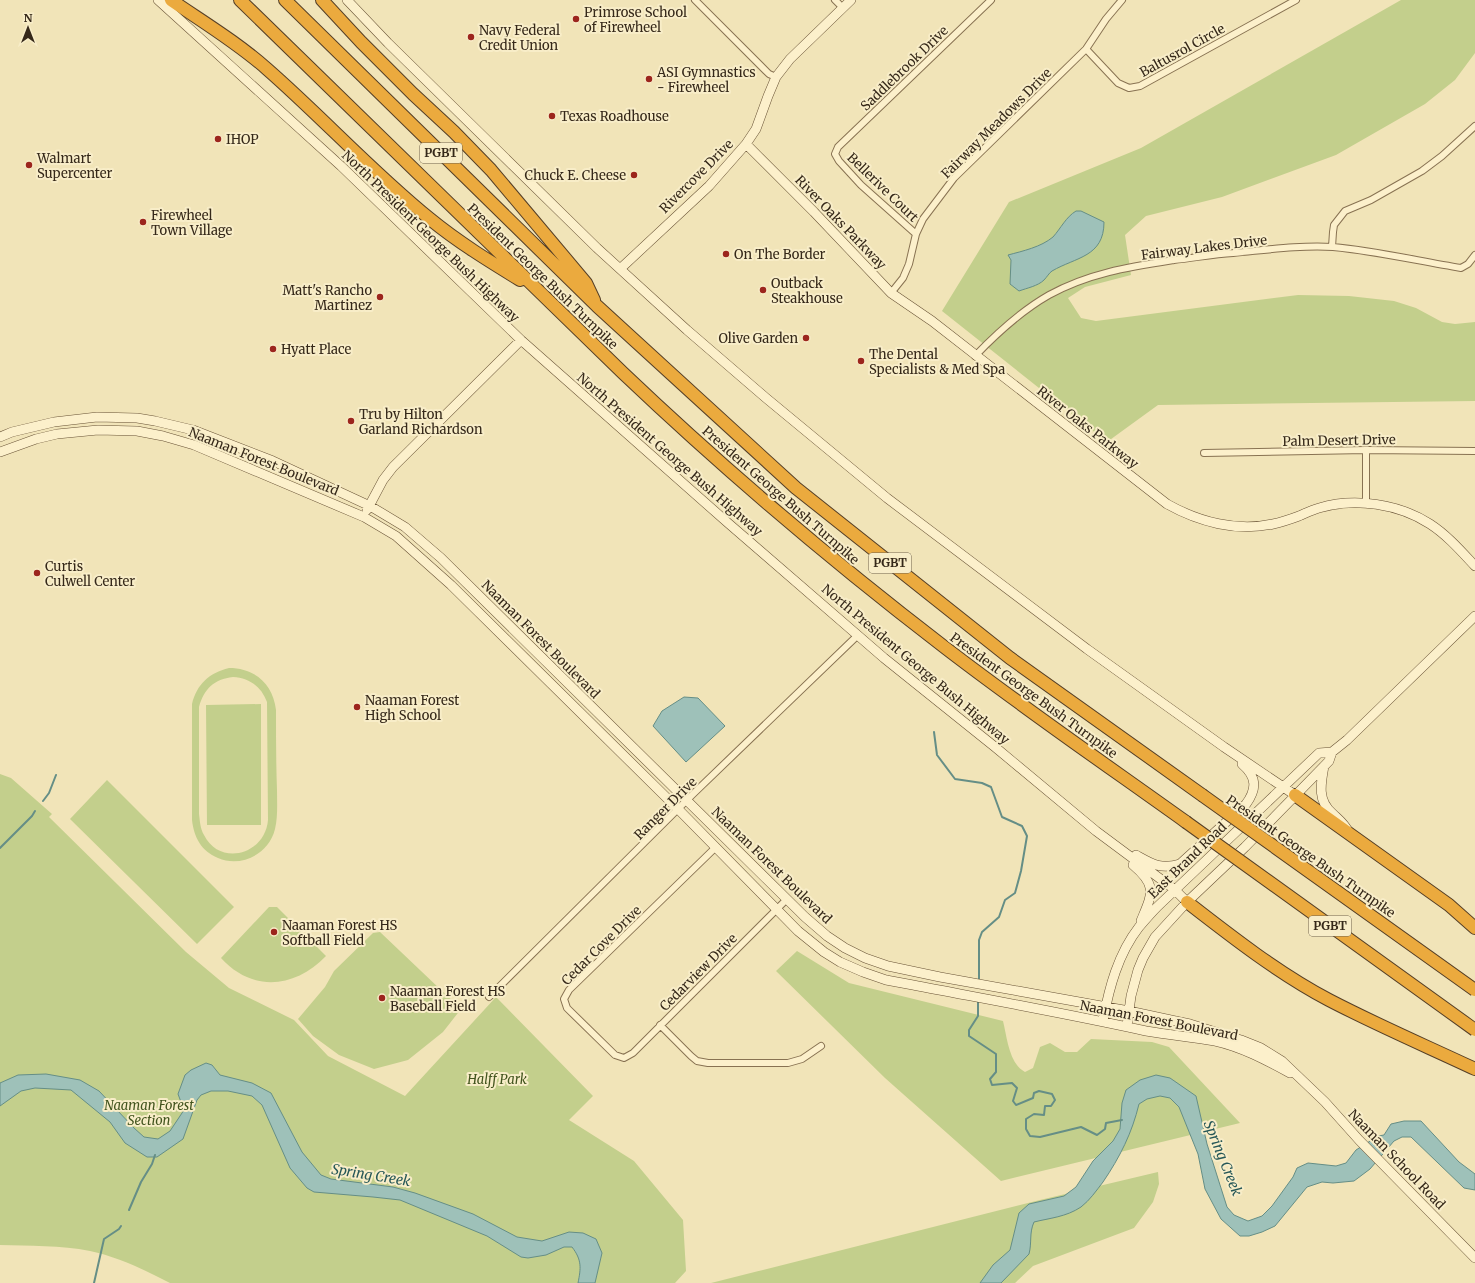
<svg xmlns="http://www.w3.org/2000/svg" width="1475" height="1283" font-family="Merriweather,serif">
<rect width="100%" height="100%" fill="#f1e4b8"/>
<path fill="#c3cf8c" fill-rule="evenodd" d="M1401,0H1475V53L1455,80L1425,104L1336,155L1222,197L1146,216L1125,235L1131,275L1085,287L1068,298L1081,318L1096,321L1298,295L1349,296L1394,301L1416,308L1442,322L1455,324L1475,322V401L1158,405L1107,442L942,311L1009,202L1141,148Z
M229,668C255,668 273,684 276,710C276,736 276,763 277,790C277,802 278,817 275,829C269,854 241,868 218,858C201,851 194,837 192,820V704C197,684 209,673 229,668ZM233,677C249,678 261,686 267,702L268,820C265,855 220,867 204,835C200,828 200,821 199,814V707C204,689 214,679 233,677Z
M261,704V825H207L206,705Z
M0,774L11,778L52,814L49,817L186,952L229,988L294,1020L328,1056L405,1096L496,997L593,1096L569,1120L634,1161L683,1220L686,1271L675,1283H170C145,1270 118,1257 90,1251C61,1245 29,1246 0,1245Z
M107,780L234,907L197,944L70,819Z
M269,907H277L326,956C295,988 253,993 221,958Z
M380,932L461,1009L443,1032L408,1060L374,1069L339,1055L313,1036L298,1019L325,987L334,971L373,933Z
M797,951L849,983L1003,1021C1007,1037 1009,1064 1025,1072L1033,1068L1040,1047L1050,1043L1065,1052H1077L1091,1039L1152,1042L1169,1047L1240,1123L1001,1181L885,1078L776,971Z
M1158,1172L1159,1184L1153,1202L1134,1228L1033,1266L1015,1283H711L1040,1200Z"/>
<path fill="#9ec1b9" stroke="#658e86" d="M1076,211H1081L1104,222C1104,257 1076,257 1052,271C1049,273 1047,277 1044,280C1038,286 1027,288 1019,291L1010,284L1011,260L1008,255C1023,251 1041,247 1053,237C1061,228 1066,217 1076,211Z
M684,697L698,698L725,726L686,762L653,726L662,711Z
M206,1063L212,1065L220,1075L252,1083L271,1093L302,1152L321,1175L331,1179L393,1187L415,1193L473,1214L517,1237L542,1241L569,1232L583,1233L596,1239L602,1253L595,1283H578C581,1268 582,1260 572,1247H564L546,1255L528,1258L521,1257L487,1236L400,1200L373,1197L314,1192L307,1188L290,1168L262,1105L252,1096L228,1091H211L201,1095L197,1100L183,1139L157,1157H147L125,1143L110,1122L71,1090L35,1088L21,1091L0,1106V1083L18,1075L46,1074L80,1080L99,1091L134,1128L144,1137L158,1139L170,1131L184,1110L178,1094L185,1075L191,1070Z
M1156,1075L1170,1078L1196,1096L1207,1144L1227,1207L1234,1215L1248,1221L1262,1216L1272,1206L1293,1177L1297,1168L1308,1163L1336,1166L1346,1163L1356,1150L1378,1136L1384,1135L1391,1124L1404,1121H1421L1459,1162L1475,1174V1190L1464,1188L1411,1137H1402L1394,1141L1370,1169L1354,1181L1333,1183L1322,1182L1307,1187L1275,1226L1262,1232L1249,1236H1240L1221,1219L1205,1189L1198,1154L1179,1107L1170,1098L1160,1096L1147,1099L1139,1104C1132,1133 1120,1157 1103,1182C1096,1191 1090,1200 1081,1207C1066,1217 1050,1218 1034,1222C1029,1233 1032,1243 1029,1254L1001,1283H980L993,1265L1010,1250L1019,1213L1029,1204L1064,1196L1076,1187L1093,1161L1113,1141L1120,1129L1122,1103L1126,1090L1140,1080Z"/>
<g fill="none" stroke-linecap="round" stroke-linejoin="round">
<path stroke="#658e86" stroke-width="2" d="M934,732L937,755L955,779L982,783L991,787L1002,817L1022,826L1027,836L1021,871L1015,893L1005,900L999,917L982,932L979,940V981
M43,801L49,793L56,775
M0,848L32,816L35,811
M978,999V1016L969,1030V1036L996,1054V1072L990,1079L992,1085L1012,1083L1017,1088L1013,1101L1016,1105L1033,1098L1034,1093L1039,1091L1052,1094L1055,1100L1051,1106H1045L1044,1115L1034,1114L1026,1119V1129L1030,1136L1040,1137L1081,1127L1097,1135L1105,1129L1106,1123L1122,1120
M129,1210L141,1182L152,1164L155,1155
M94,1283L104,1239L119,1229L121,1226"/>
<g stroke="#887252" stroke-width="8">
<path id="street" d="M695,0L769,74L776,77
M835,0L843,8
M1086,49L1118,83L1129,88L1140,86L1296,0
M916,234L861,185L839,161L835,154L838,147L991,0
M1332,247L1333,232L1334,225L1345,211L1371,200L1422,171L1442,156L1475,126
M891,293L903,278L909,264L916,234L923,219L954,178L1086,49L1106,19L1122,0
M975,356C997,333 1021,311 1049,295C1089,273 1129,267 1174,260C1194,258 1213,254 1233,253C1266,250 1300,245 1333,247C1376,251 1418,261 1461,268L1468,264L1475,255
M1204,453L1366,450L1475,451
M1366,503V450
M716,847L569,990L564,999L567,1008L615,1055L624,1058L633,1053L787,899
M489,997L692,795L858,635
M660,1025L691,1056L697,1061L708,1063H788L802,1059L821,1046"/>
</g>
<g stroke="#695336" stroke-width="10">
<path id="secondary" d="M158,0L341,166L521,340L728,523L884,658L995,747L1096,831L1174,889L1187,902
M347,0L388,43L597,248L687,330L766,398L887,498L1087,649L1224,747L1295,795
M746,144L814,212L891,293L932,321L1167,504C1199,522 1237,532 1273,524C1282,522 1291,519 1299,516C1306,513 1312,510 1319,508C1355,497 1399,504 1430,524C1447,535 1461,551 1475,566
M620,269L709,186L746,144L756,129L768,96L776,77L790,59L851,0
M0,437L12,432L54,422L97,417L137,418L155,421L193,430L273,461L370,506L405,527L441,558L805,917L827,936L845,948L865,958L888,966L940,977L1129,1011L1190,1024L1241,1040L1261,1048L1282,1061L1325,1102L1359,1140L1475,1258
M0,452L36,439L57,434L98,430L137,431L163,436L194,445L364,517L396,536L451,585L679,810L798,931L824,952L840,962L863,972L886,980L913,985C991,1000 1069,1014 1146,1031C1169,1035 1192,1037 1215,1041C1242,1047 1266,1060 1290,1073
M367,510L383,480L393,467L521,340
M1324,766C1321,783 1317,800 1332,813C1338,819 1344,823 1348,831
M1136,855C1152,864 1161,870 1180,864L1246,804C1257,789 1257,777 1242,764
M1133,865C1158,886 1152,894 1141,921
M1103,1021C1109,988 1118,954 1139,927C1145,920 1151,913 1157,907L1319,753L1332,752L1347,740L1475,616
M1127,1026L1131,996L1138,970L1143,958L1155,937L1187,902L1245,847L1329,761L1332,752"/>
</g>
<g stroke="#553f27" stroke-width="14">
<path id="highway" d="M171,0C203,22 238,43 267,69C323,118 373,173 430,219C458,242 489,261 520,280
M240,0L623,373C725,470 831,560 943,646C1022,707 1105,764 1186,822
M285,0L597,306L796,488L1010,658L1202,795
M322,0L361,42L413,94L454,132L491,170L586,283L594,300
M1295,795L1449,905L1475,928
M1187,902C1232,937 1278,973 1329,1000C1377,1025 1426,1046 1475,1069"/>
</g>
<use href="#street" stroke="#fcf0cb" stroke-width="6"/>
<use href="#secondary" stroke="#fcf0cb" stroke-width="9"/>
<use href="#highway" stroke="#ebaa3e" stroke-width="12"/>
<g stroke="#553f27" stroke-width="14" stroke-linecap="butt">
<path id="highway-bridge" d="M1202,795L1475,990
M1186,822L1475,1030"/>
</g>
<use href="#highway-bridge" stroke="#ebaa3e" stroke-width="12"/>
</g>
<g fill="#9c251d" stroke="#f8edc8" stroke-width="1.5">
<circle cx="576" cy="19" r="4"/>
<circle cx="471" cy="37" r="4"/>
<circle cx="649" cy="79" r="4"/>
<circle cx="552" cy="116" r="4"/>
<circle cx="218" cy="139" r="4"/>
<circle cx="29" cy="165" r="4"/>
<circle cx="634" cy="175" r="4"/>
<circle cx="143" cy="222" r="4"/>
<circle cx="726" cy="254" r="4"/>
<circle cx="763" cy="290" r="4"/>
<circle cx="380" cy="297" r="4"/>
<circle cx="806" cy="338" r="4"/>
<circle cx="273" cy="349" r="4"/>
<circle cx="861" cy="361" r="4"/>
<circle cx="351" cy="421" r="4"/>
<circle cx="37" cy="573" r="4"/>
<circle cx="357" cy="707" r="4"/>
<circle cx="274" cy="932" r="4"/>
<circle cx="382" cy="998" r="4"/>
</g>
<g text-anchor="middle" stroke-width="4" stroke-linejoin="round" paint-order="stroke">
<g fill="#f8edc8" stroke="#70634e" stroke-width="1">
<rect x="420" y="143" width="42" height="20" rx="3"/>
<rect x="869" y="553" width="42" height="20" rx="3"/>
<rect x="1309" y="916" width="42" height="20" rx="3"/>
</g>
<g font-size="12" font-weight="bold" fill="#352819">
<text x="441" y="157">PGBT</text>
<text x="890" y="567">PGBT</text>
<text x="1330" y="930">PGBT</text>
</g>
<g font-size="13" fill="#352819" stroke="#f8edc8" text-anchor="start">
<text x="584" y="17">Primrose School<tspan x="584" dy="15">of Firewheel</tspan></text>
<text x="479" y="35">Navy Federal<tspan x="479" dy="15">Credit Union</tspan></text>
<text x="657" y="77">ASI Gymnastics<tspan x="657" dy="15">- Firewheel</tspan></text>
<text x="560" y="121">Texas Roadhouse</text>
<text x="226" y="144">IHOP</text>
<text x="37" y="163">Walmart<tspan x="37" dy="15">Supercenter</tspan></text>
<text x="626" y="180" text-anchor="end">Chuck E. Cheese</text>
<text x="151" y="220">Firewheel<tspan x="151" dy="15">Town Village</tspan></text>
<text x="734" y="259">On The Border</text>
<text x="771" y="288">Outback<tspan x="771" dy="15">Steakhouse</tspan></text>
<text x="372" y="295" text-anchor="end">Matt's Rancho<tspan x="372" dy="15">Martinez</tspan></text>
<text x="798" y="343" text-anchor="end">Olive Garden</text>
<text x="281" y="354">Hyatt Place</text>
<text x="869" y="359">The Dental<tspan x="869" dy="15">Specialists &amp; Med Spa</tspan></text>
<text x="359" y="419">Tru by Hilton<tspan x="359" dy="15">Garland Richardson</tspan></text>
<text x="45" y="571">Curtis<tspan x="45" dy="15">Culwell Center</tspan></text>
<text x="365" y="705">Naaman Forest<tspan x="365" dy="15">High School</tspan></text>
<text x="282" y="930">Naaman Forest HS<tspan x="282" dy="15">Softball Field</tspan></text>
<text x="390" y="996">Naaman Forest HS<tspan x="390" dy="15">Baseball Field</tspan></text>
</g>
<g font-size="13" fill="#352819" stroke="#f8edc8">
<text transform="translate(1182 50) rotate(-29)" y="5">Baltusrol Circle</text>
<text transform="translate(904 68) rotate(-44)" y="5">Saddlebrook Drive</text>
<text transform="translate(996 123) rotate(-45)" y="5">Fairway Meadows Drive</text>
<text transform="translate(696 176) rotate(-45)" y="5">Rivercove Drive</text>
<text transform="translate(883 187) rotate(44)" y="5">Bellerive Court</text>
<text transform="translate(841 222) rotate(46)" y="5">River Oaks Parkway</text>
<text transform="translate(431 236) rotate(44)" y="5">North President George Bush Highway</text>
<text transform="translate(1204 247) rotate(-7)" y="5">Fairway Lakes Drive</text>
<text transform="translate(543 276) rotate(44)" y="5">President George Bush Turnpike</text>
<text transform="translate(1088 427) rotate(38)" y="5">River Oaks Parkway</text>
<text transform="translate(1339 440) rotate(-1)" y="5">Palm Desert Drive</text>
<text transform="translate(670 454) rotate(41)" y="5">North President George Bush Highway</text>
<text transform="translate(264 461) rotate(22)" y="5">Naaman Forest Boulevard</text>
<text transform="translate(781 495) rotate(41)" y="5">President George Bush Turnpike</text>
<text transform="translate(541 639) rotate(45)" y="5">Naaman Forest Boulevard</text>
<text transform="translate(916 664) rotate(40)" y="5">North President George Bush Highway</text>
<text transform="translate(1034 695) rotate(36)" y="5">President George Bush Turnpike</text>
<text transform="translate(665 808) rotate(-45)" y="5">Ranger Drive</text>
<text transform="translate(1311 856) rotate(35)" y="5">President George Bush Turnpike</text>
<text transform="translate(1187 860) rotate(-44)" y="5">East Brand Road</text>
<text transform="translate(772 865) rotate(44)" y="5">Naaman Forest Boulevard</text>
<text transform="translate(601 945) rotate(-45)" y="5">Cedar Cove Drive</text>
<text transform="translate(698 972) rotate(-45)" y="5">Cedarview Drive</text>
<text transform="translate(1159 1020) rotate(11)" y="5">Naaman Forest Boulevard</text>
<text transform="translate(1397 1159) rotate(46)" y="5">Naaman School Road</text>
</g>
<g font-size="13" font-style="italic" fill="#42541e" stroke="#f8edc8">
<text x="497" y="1084">Halff Park</text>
<text x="149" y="1110">Naaman Forest<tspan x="149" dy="15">Section</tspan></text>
</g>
<g font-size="14" font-style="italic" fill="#265757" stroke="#f8edc8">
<text transform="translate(1223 1158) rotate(68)" y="5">Spring Creek</text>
<text transform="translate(371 1175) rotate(9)" y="5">Spring Creek</text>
</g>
</g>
<g transform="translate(28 28)" stroke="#f8edc8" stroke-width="3" paint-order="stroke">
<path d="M0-3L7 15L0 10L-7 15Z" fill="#352819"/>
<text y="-6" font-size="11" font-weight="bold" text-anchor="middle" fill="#352819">N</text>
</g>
</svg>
